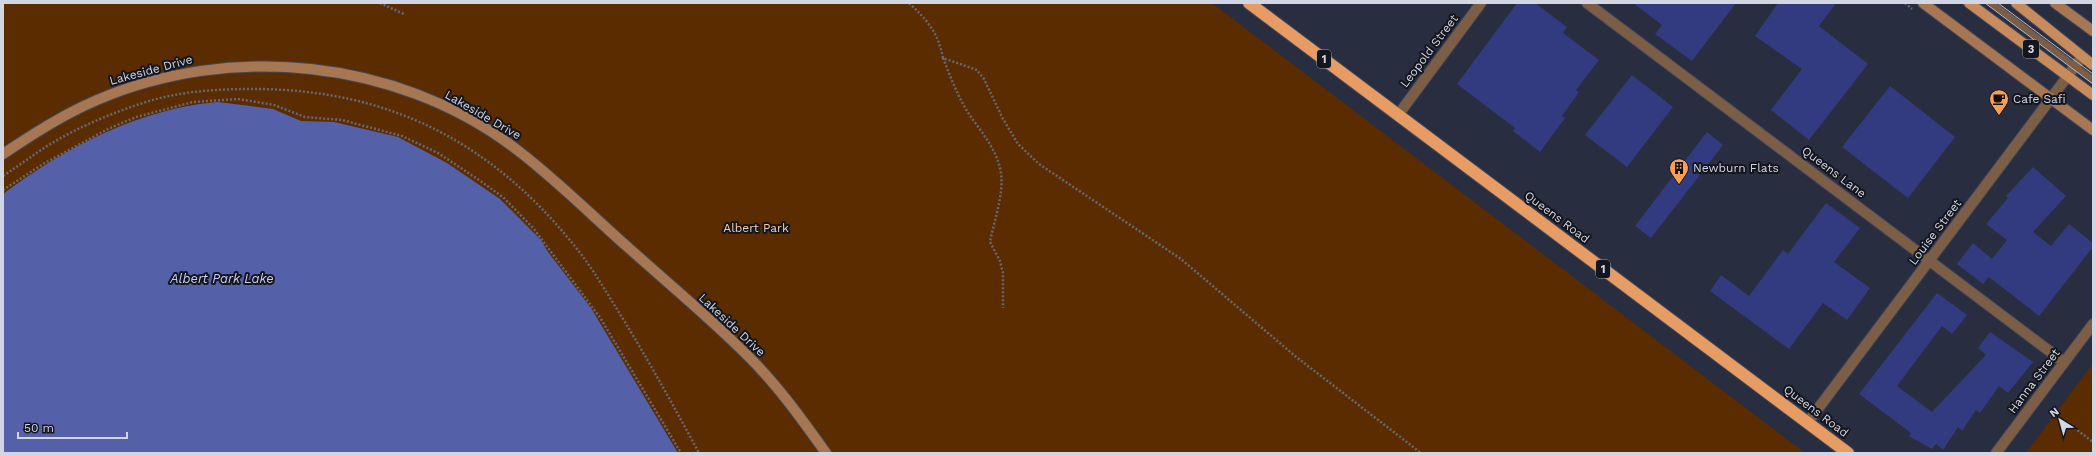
<svg xmlns="http://www.w3.org/2000/svg" width="2096" height="456" font-family="'Work Sans',sans-serif">
<rect width="100%" height="100%" fill="#292d40"/>
<path fill="#5a2c00" d="M3,3H1212L1805,453H3Z
M2093,365V453H2026L2091,366Z"/>
<path fill="#5460a8" d="M218,102L273,109L301,121L334,122L398,137L447,163L500,199L541,240L548,252L591,308L678,453H3V194C64,148 141,108 218,102Z"/>
<path fill="#323b7f" d="M1517,3H1535L1567,27L1563,33L1599,60L1576,90L1579,92L1562,116L1565,118L1540,152L1513,131L1515,128L1457,84Z
M1633,3H1736L1692,61L1655,34L1662,25Z
M1778,3H1836L1819,26L1868,64L1809,140L1771,110L1802,69L1755,36Z
M1632,75L1673,107L1627,167L1585,135Z
M1890,86L1955,137L1908,198L1842,147Z
M1707,132L1723,145L1651,238L1635,226Z
M2033,167L2066,196L2033,232L2051,246L2069,224L2093,243V247L2039,316L1989,277L1983,284L1957,264L1973,243L1992,259L2007,240L1986,224L2008,198L2006,196Z
M1826,203L1860,228L1834,262L1870,288L1847,320L1823,303L1789,349L1710,291L1721,275L1749,296L1783,250L1788,254Z
M1937,293L1967,315L1952,334L1942,326L1897,386L1932,412L1986,355L1978,348L1990,332L2033,362L2008,393L1999,386L1980,413L1976,410L1962,431L1958,427L1943,450L1936,444L1932,449L1909,436L1911,433L1859,394Z"/>
<g fill="none" stroke-linecap="round" stroke-linejoin="round">
<g stroke="#44485a" stroke-width="8">
<path id="lane" d="M1991,3L2093,80"/>
</g>
<g stroke="#44485a" stroke-width="12">
<path id="street" d="M1587,3L2064,362
M1398,115L1481,3
M1808,422L2082,57
M1996,453L2093,324"/>
</g>
<g stroke="#44485a" stroke-width="12">
<path id="secondary" d="M1923,3L2093,130
M2055,3L2093,31
M3,154C33,134 64,114 97,100C230,43 395,59 512,146C554,177 592,216 631,250C669,284 709,317 745,353C776,383 801,418 826,453"/>
</g>
<g stroke="#44485a" stroke-width="12">
<path id="primary" d="M1969,3L2093,95
M2016,3L2093,65"/>
</g>
<g stroke="#44485a" stroke-width="14">
<path id="highway" d="M1249,3L1848,453"/>
</g>
<path stroke="#646879" stroke-width="2.5" stroke-dasharray="2 2" stroke-linecap="butt" d="M380,3L404,14
M909,3C927,20 938,32 943,58L977,70L984,79L1003,119L1018,144L1039,164L1181,259L1295,356L1421,453
M1905,3L1912,9
M943,58C950,76 957,94 967,111C980,131 997,148 1001,173C1004,194 994,221 990,242L1000,261L1003,273V308
M3,176C18,166 32,156 47,146C78,127 114,112 149,101C183,91 218,89 254,89C387,89 490,141 573,244C589,263 602,285 615,306C645,354 672,403 699,453
M3,190L43,164L108,129L136,117L193,102L238,99L274,105L305,117L342,120L402,136L438,153L482,182L504,198L534,229L601,319L681,453
M2068,423L2093,442"/>
<use href="#lane" stroke="#7c5e47" stroke-width="6"/>
<use href="#street" stroke="#7c5e47" stroke-width="10"/>
<use href="#secondary" stroke="#a77753" stroke-width="10"/>
<use href="#primary" stroke="#c88b5c" stroke-width="10"/>
<use href="#highway" stroke="#e69c63" stroke-width="12"/>
<path stroke="#b8bcca" stroke-width="1" d="M1985,3L2093,84
M1998,3L2093,74"/>
</g>
<defs>
<g id="cafe-pin" transform="scale(1)"><path d="M0 17L-7.5 6A9.5 9.5 0 1 1 7.5 6Z" fill="#fb9e52" stroke="#14161e"/><path d="M-5.5-4.5H6V0H3Q3 3.5 0 3.5H-2.5Q-5.5 3.5-5.5 0ZM3-3.2v2h1.7v-2ZM-6 4.5H4V6H-6Z" fill="#111"/></g>
<g id="building-pin" transform="scale(1)"><path d="M0 17L-7.5 6A9.5 9.5 0 1 1 7.5 6Z" fill="#fb9e52" stroke="#14161e"/><path d="M-4-6H4V6H1V3H-1V6H-4ZM-2.5-4.3h1.7v1.8h-1.7ZM.8-4.3h1.7v1.8H.8ZM-2.5-1h1.7V.8h-1.7ZM.8-1h1.7V.8H.8Z" fill="#111"/></g>
</defs>
<g fill-rule="evenodd">
<use href="#cafe-pin" x="1999" y="99"/>
<use href="#building-pin" x="1679" y="168"/>
</g>
<g text-anchor="middle" stroke-width="4" stroke-linejoin="round" paint-order="stroke">
<g fill="#14161e" stroke="#999ca7" stroke-width="1">
<rect x="2023" y="40" width="16" height="18" rx="3"/>
<rect x="1317" y="50" width="14" height="18" rx="3"/>
<rect x="1596" y="260" width="14" height="18" rx="3"/>
</g>
<g font-size="11" font-weight="bold" fill="#d2d5e2">
<text x="2031" y="53">3</text>
<text x="1324" y="63">1</text>
<text x="1603" y="273">1</text>
</g>
<g font-size="12" fill="#d2d5e2" stroke="#14161e">
<text transform="translate(1429 51) rotate(-53)" y="4">Leopold Street</text>
<text transform="translate(151 70) rotate(-15)" y="4">Lakeside Drive</text>
<text transform="translate(483 115) rotate(30)" y="4">Lakeside Drive</text>
<text transform="translate(1834 172) rotate(37)" y="4">Queens Lane</text>
<text transform="translate(1557 217) rotate(37)" y="4">Queens Road</text>
<text transform="translate(1935 232) rotate(-53)" y="4">Louise Street</text>
<text transform="translate(732 325) rotate(43)" y="4">Lakeside Drive</text>
<text transform="translate(2034 381) rotate(-53)" y="4">Hanna Street</text>
<text transform="translate(1816 411) rotate(37)" y="4">Queens Road</text>
</g>
<g font-size="12" fill="#d2d5e2" stroke="#14161e" text-anchor="start">
<text x="2013" y="103">Cafe Safi</text>
<text x="1693" y="172">Newburn Flats</text>
</g>
<g font-size="12" fill="#f5ceb2" stroke="#14161e">
<text x="756" y="232">Albert Park</text>
</g>
<g font-size="13" font-style="italic" fill="#c5cff8" stroke="#14161e">
<text x="222" y="283">Albert Park Lake</text>
</g>
</g>
<rect width="2096" height="456" fill="none" stroke="#d2d5e2" stroke-width="8"/>
<g transform="translate(2060 420) rotate(323)" stroke="#14161e" stroke-width="3" paint-order="stroke">
<path d="M0-3L7 15L0 10L-7 15Z" fill="#d2d5e2"/>
<text y="-6" font-size="11" font-weight="bold" text-anchor="middle" fill="#d2d5e2">N</text>
</g>
<path d="M18 432v6h109v-6" fill="none" stroke="#d2d5e2" stroke-width="2"/>
<text x="24" y="432" font-size="12" fill="#d2d5e2" stroke="#14161e" stroke-width="3" paint-order="stroke">50 m</text>
</svg>
